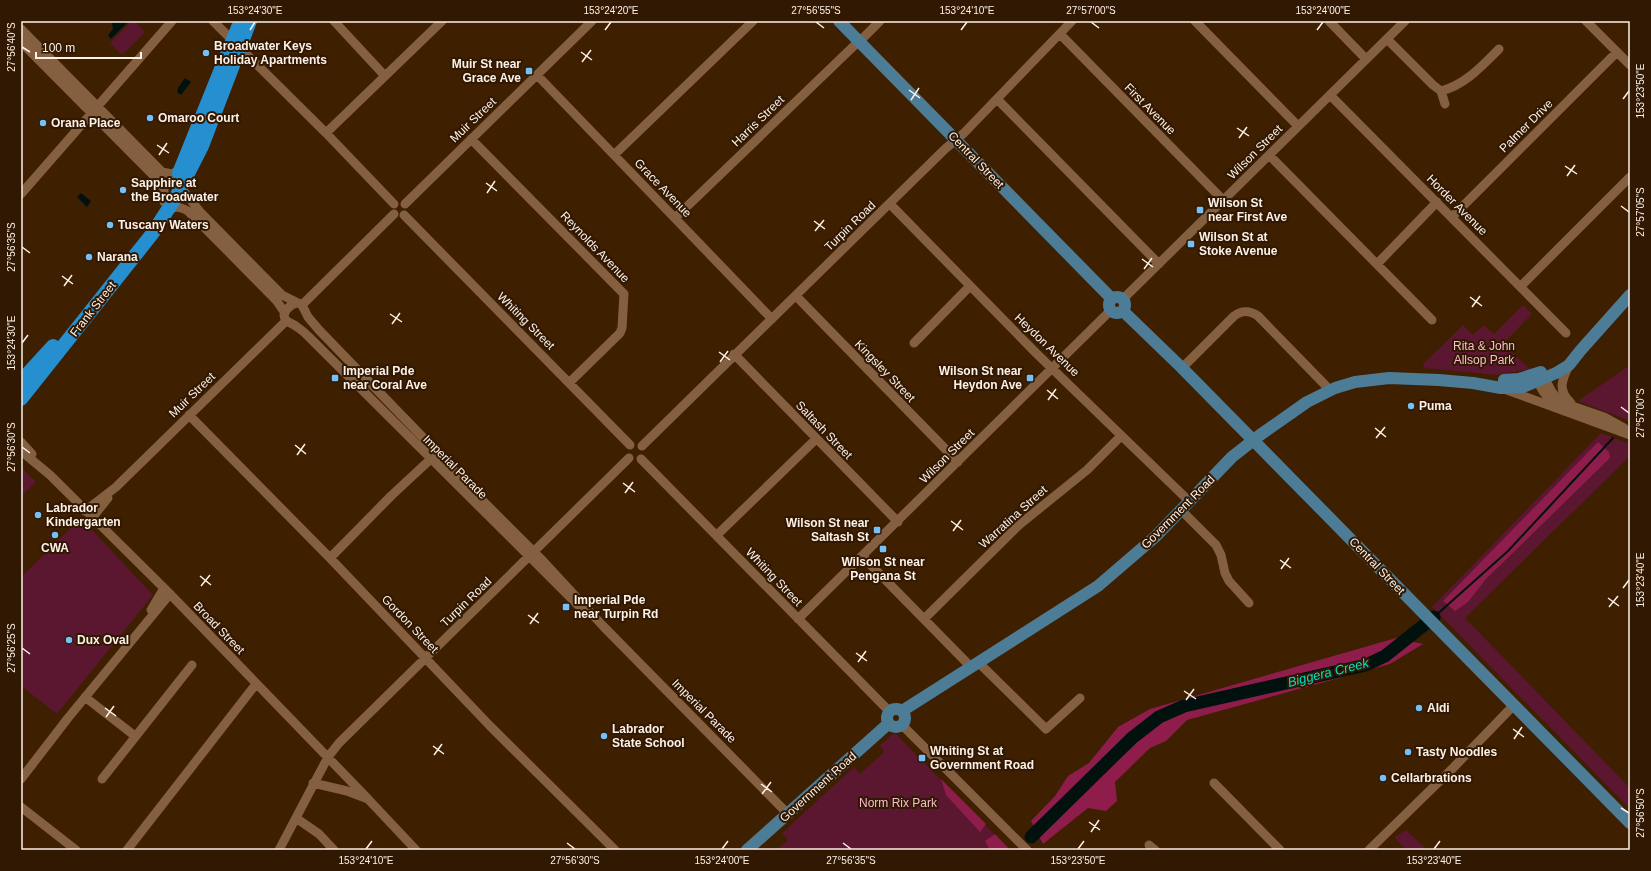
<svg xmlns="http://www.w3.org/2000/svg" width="1651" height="871" font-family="Arial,sans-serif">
<rect width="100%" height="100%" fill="#3e1f00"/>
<path fill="#5b1630" d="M132,21H134L145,32L122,55L110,43Z
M1523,305L1532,314L1503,344L1530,369L1496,375L1424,368L1423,364L1463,325L1473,335L1484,325L1494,334Z
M1630,365V421L1578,401Z
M1601,433L1630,444V456L1465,618L1630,788V809L1432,607Z
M21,467L36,482L21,496Z
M81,518L153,595L57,714L21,686V577Z
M893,734H896L1001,841L991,850H776L788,840L782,833L854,767L860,774L884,752L880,745Z
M1406,830L1427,850H1406L1394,837Z"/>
<path fill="#8e1d4c" d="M1598,442L1609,452L1610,458L1486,579L1468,602L1455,611L1443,601Z
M1396,638L1423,644L1390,664L1187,720L1166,741L1150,748L1115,782L1117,801L1106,811L1088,808L1043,844L1031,821L1055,796L1068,776L1089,763L1118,727L1150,709Z
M941,779L986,824L980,832L946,795Z
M995,834L1010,850H990L985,841Z"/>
<path fill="#00110e" d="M114,21H129L111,39L108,35L113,29L112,24Z
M185,78L191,82L181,95L177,92L178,88Z
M81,193L91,201L87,207L77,197Z"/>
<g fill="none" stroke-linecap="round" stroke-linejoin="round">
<path stroke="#00110e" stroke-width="2" d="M1434,617L1508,551L1613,438"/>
<path stroke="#00110e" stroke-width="13" d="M1031,837L1132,738L1159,717L1184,706L1366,665L1385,656L1434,617"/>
<path stroke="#846041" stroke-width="9" d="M213,21L326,133L394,204
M334,21L385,76
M1195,21L1298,126
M1329,21L1366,59
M1586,21L1630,65
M21,29L162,172L172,174L181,169
M1060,34L1223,200
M1387,39L1433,85L1441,91L1445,104
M21,42L159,181L164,189V202
M859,42L880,21
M537,75L772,319
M1441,91C1465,85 1482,66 1499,49
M1330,95L1566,333
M997,99L1159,264
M326,133L442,21
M471,139L624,294L622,328L620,333L569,383
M614,155L753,21
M1269,155L1432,320
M184,183L182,189L201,213L282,295L302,305L308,317L319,330L438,453L469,487L543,561L603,626L788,814
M21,194L172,21
M405,204L592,21
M890,204L1036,353L1189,501
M167,212C174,205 180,207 188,211L276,300L285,313
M404,215L630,445
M1452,217L1617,52
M675,218L859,41
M1377,264L1437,202
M1521,286L1630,177
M796,296L958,462
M1123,299L1405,21
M296,303C290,305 280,313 286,320C288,323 294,324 297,327C302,330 306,334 310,338L579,606
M302,305L394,214
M914,343L970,286
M734,354L898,522
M1569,365C1562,380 1557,390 1571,403
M1182,368L1234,316C1242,310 1249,310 1258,316L1330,390
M1542,373L1552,392L1558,399L1569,405L1604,417L1624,428
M1535,375C1540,387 1545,398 1557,404
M1504,389L1630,435
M189,415L330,558L490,726L615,850
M21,442L32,454
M642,446L945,149L964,133L1072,21
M21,451L50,475L170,594L368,799
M641,459L889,711
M1181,510L1216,545L1221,555L1225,573L1229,581L1249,603
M85,511L116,487L286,321
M92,518L108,498
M717,535L816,439
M862,556L970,666
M330,558L391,496L435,455
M151,610L164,588
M798,619L1111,310
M924,619L1019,525L1087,470L1121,436
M978,662L1046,729L1080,698
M85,697L135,736
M902,725L1027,850
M21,779L68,718L170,594
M102,779L192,665
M313,783L347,791L368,799L416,850
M1214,783L1280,850
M21,807L76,850
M296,818L319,834L334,850
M1149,845L1155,850
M127,850L256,684
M279,850L328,757L339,743L629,458
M1369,850L1454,767L1514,705"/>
<path stroke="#4c7c96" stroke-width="12" d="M839,21L1112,299
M1109 305a8 8 0 1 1 16 0a8 8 0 1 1-16 0Z
M1123,311L1182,368L1630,823
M1504,380L1519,379L1541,372
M887 718a9 9 0 1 1 18 0a9 9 0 1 1-18 0Z
M902,711L1098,586L1155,537L1232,457L1260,435L1307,402L1335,388L1355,382L1389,378L1439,380L1473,383L1501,388L1523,387L1556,373L1569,365L1580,351L1630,295
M747,850L888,724"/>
<path stroke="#268fcf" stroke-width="14" d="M179,173L238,27
M21,381L53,346
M21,399L152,234L176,197L202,146L250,21"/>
</g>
<path fill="none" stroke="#fef1e7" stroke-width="1.5" d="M816,22L824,28M1091,22L1099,28M250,30L255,22M605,30L611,22M961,30L967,22M1317,30L1323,22M22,47L30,52M581,52L592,60M582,62L591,50M909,90L920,98M1623,99L1629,91M911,100L919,88M1237,128L1249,136M1239,138L1247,127M157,145L169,153M159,155L167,143M1565,166L1577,174M1567,176L1575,165M486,183L497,191M487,193L495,181M1621,206L1629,212M814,221L825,229M815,231L824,220M22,247L30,253M1142,259L1153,267M1144,269L1152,258M62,276L73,284M64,286L72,275M1470,297L1482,306M1472,307L1480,296M390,314L402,322M392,324L400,313M22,343L28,335M719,352L730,360M720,362L728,351M1047,390L1058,399M1048,400L1056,389M1621,407L1629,413M1375,428L1386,437M1376,438L1385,427M295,445L306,454M22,447L30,453M297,455L305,444M623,483L635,492M625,493L633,482M951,521L963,530M953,531L961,520M1280,560L1291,568M1281,569L1289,558M200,576L211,585M201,586L210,575M1623,588L1629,580M1608,598L1619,606M1609,607L1618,596M528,615L539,623M530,624L538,613M22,648L30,654M856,653L867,661M858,662L866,651M1184,691L1196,699M1186,700L1194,689M105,708L116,716M106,717L114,706M1513,729L1524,737M1514,739L1522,727M433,746L444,754M434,755L442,744M761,784L772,792M762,794L771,782M1621,808L1629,813M1089,822L1100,830M1091,832L1099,820M567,843L575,849M843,843L851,849M366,849L372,841M722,849L728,841M1078,849L1084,841M1434,849L1440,841"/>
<g fill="#75c0f6" stroke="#301802" stroke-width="1.5">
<circle cx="206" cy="53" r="4"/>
<rect x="525" y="67" width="8" height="8" rx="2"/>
<circle cx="150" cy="118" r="4"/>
<circle cx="43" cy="123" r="4"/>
<circle cx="123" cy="190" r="4"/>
<rect x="1196" y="206" width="8" height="8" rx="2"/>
<circle cx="110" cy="225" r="4"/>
<rect x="1187" y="240" width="8" height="8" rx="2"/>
<circle cx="89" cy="257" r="4"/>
<rect x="331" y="374" width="8" height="8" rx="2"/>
<rect x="1026" y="374" width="8" height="8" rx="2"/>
<circle cx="1411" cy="406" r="4"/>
<circle cx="38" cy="515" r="4"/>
<rect x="873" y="526" width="8" height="8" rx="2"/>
<circle cx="55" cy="535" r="4"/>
<rect x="879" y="545" width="8" height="8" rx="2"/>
<rect x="562" y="603" width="8" height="8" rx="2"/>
<circle cx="69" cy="640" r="4"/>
<circle cx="1419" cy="708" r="4"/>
<circle cx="604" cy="736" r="4"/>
<circle cx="1408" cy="752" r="4"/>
<rect x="918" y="754" width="8" height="8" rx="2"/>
<circle cx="1383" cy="778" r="4"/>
</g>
<g text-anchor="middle" stroke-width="4" stroke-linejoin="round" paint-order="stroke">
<g font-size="12" font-weight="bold" fill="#fef1e7" stroke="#301802" text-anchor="start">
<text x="214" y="50">Broadwater Keys<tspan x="214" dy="14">Holiday Apartments</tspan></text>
<text x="521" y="68" text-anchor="end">Muir St near<tspan x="521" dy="14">Grace Ave</tspan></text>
<text x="158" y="122">Omaroo Court</text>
<text x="51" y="127">Orana Place</text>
<text x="131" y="187">Sapphire at<tspan x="131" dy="14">the Broadwater</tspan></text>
<text x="1208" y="207">Wilson St<tspan x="1208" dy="14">near First Ave</tspan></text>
<text x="118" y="229">Tuscany Waters</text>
<text x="1199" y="241">Wilson St at<tspan x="1199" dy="14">Stoke Avenue</tspan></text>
<text x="97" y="261">Narana</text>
<text x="343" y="375">Imperial Pde<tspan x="343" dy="14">near Coral Ave</tspan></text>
<text x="1022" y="375" text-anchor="end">Wilson St near<tspan x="1022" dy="14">Heydon Ave</tspan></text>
<text x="1419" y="410">Puma</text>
<text x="46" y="512">Labrador<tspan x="46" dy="14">Kindergarten</tspan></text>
<text x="869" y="527" text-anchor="end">Wilson St near<tspan x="869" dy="14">Saltash St</tspan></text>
<text x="55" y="552" text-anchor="middle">CWA</text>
<text x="883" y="566" text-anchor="middle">Wilson St near<tspan x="883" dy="14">Pengana St</tspan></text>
<text x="574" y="604">Imperial Pde<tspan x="574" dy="14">near Turpin Rd</tspan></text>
<text x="77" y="644">Dux Oval</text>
<text x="1427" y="712">Aldi</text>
<text x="612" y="733">Labrador<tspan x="612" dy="14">State School</tspan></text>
<text x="930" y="755">Whiting St at<tspan x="930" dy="14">Government Road</tspan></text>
<text x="1416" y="756">Tasty Noodles</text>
<text x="1391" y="782">Cellarbrations</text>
</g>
<g font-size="12" fill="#fef1e7" stroke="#301802">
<text transform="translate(1150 109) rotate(45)" y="4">First Avenue</text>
<text transform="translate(473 120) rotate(-44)" y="4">Muir Street</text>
<text transform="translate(758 121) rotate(-44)" y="4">Harris Street</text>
<text transform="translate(1526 126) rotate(-45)" y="4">Palmer Drive</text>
<text transform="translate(1255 152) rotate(-45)" y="4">Wilson Street</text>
<text transform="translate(976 160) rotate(46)" y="4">Central Street</text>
<text transform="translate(663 188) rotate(46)" y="4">Grace Avenue</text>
<text transform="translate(1457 205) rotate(45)" y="4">Horder Avenue</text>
<text transform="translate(850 226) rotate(-44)" y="4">Turpin Road</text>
<text transform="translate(595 247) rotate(46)" y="4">Reynolds Avenue</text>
<text transform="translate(93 309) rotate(-52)" y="4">Frank Street</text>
<text transform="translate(526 321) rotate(45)" y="4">Whiting Street</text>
<text transform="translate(1047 345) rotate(44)" y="4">Heydon Avenue</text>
<text transform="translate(885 371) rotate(46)" y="4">Kingsley Street</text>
<text transform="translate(192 395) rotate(-44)" y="4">Muir Street</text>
<text transform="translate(824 430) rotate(46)" y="4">Saltash Street</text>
<text transform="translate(947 456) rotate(-45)" y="4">Wilson Street</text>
<text transform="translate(455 467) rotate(45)" y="4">Imperial Parade</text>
<text transform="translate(1178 512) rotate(-45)" y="4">Government Road</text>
<text transform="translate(1013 517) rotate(-42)" y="4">Warratina Street</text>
<text transform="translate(1377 566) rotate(46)" y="4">Central Street</text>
<text transform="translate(774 577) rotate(46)" y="4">Whiting Street</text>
<text transform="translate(466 602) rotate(-44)" y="4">Turpin Road</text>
<text transform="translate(410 624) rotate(46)" y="4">Gordon Street</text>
<text transform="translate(219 628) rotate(46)" y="4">Broad Street</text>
<text transform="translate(704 711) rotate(45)" y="4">Imperial Parade</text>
<text transform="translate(818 787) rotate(-42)" y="4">Government Road</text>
</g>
<g font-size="12" fill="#fabdcd" stroke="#301802">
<text x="1484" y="350">Rita &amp; John<tspan x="1484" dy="14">Allsop Park</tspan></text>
<text x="898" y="807">Norm Rix Park</text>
</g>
<g font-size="13" font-style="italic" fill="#00dfc7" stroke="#301802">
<text transform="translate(1328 672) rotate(-14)" y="5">Biggera Creek</text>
</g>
</g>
<rect width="1651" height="871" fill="none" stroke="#301802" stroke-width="44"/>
<path d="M36 52v6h105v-6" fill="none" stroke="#fef1e7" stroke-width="2"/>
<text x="42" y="52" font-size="12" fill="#fef1e7" stroke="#301802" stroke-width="3" paint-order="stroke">100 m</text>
<rect x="22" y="22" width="1607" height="827" fill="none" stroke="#fef1e7" stroke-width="1.5"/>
<g font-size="10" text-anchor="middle" fill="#fef1e7">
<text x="255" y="14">153°24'30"E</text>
<text x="611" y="14">153°24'20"E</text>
<text x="816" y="14">27°56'55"S</text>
<text x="967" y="14">153°24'10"E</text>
<text x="1091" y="14">27°57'00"S</text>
<text x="1323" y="14">153°24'00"E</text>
<text transform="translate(11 47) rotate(-90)" y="4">27°56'40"S</text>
<text transform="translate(1640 91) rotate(-90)" y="4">153°23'50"E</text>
<text transform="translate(1640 212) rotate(-90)" y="4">27°57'05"S</text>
<text transform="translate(11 247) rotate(-90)" y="4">27°56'35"S</text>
<text transform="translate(11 343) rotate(-90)" y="4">153°24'30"E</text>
<text transform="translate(1640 413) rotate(-90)" y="4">27°57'00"S</text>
<text transform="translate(11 447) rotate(-90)" y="4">27°56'30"S</text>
<text transform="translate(1640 580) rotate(-90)" y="4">153°23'40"E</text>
<text transform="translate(11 648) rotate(-90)" y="4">27°56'25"S</text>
<text transform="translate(1640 813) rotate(-90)" y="4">27°56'50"S</text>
<text x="366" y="864">153°24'10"E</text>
<text x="575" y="864">27°56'30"S</text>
<text x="722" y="864">153°24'00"E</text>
<text x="851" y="864">27°56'35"S</text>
<text x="1078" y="864">153°23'50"E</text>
<text x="1434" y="864">153°23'40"E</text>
</g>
</svg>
